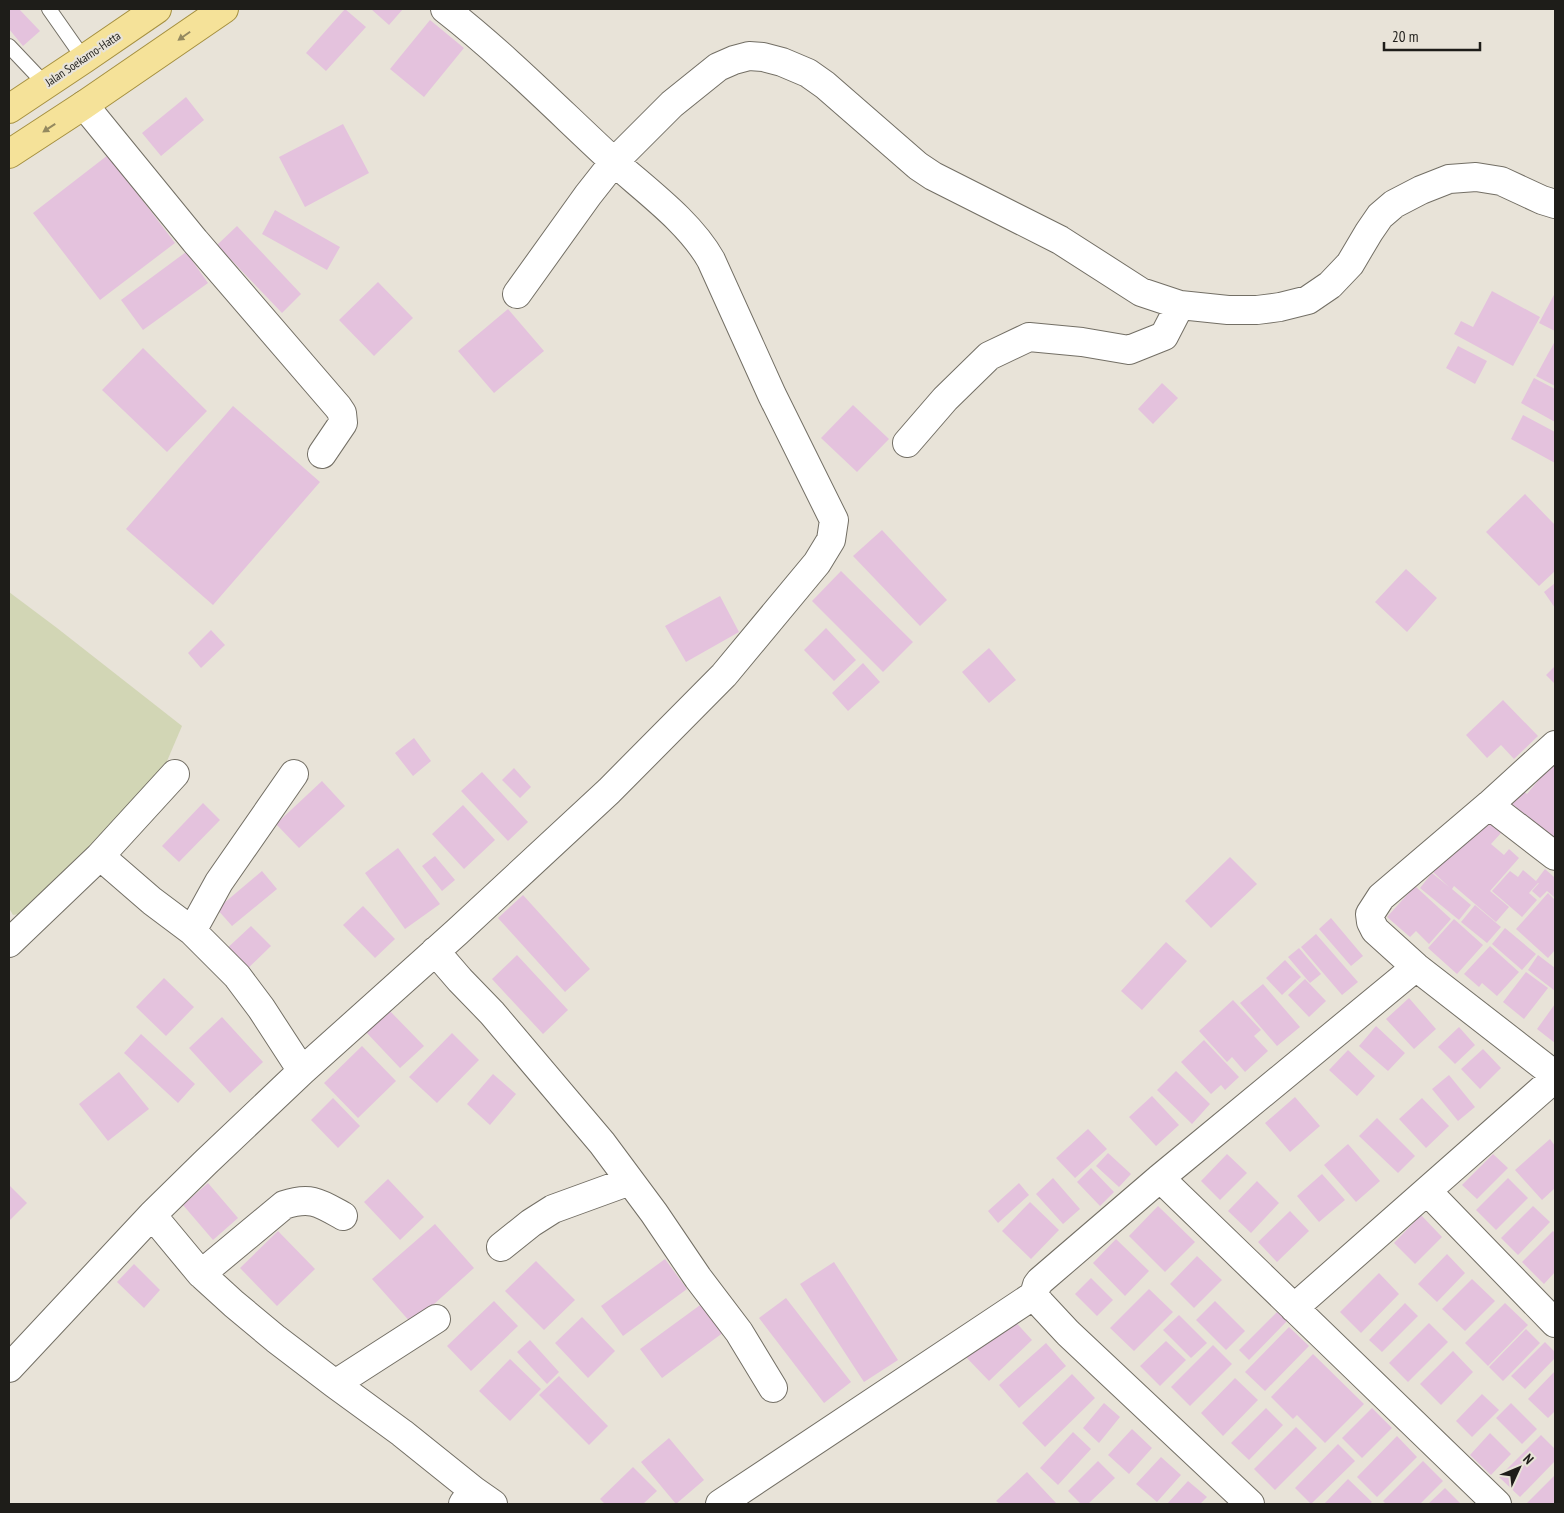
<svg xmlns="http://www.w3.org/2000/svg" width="1564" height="1513" font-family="'PT Sans Narrow',sans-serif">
<rect width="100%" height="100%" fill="#e8e3d8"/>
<path fill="#d2d6b5" d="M9,592L57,628L182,726L147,808L48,909L13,915L9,908Z"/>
<path fill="#e4c2dd" d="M9,9H19L40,31L23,46L9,29Z
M345,9L366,27L326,71L306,53Z
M371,9H403L389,25Z
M430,20L464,48L424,97L390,69Z
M186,97L204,120L161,156L142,133Z
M343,124L369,173L305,207L279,157Z
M108,155L175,243L100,300L33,213Z
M275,210L340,247L327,270L262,234Z
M237,226L301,294L282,313L217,245Z
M186,252L208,283L143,330L121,300Z
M378,282L413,318L374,356L339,320Z
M1492,291L1540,317L1513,366L1454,334L1461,321L1473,327Z
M1555,293V331L1539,323Z
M508,309L544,351L494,393L458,351Z
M1555,341V386L1536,376Z
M1458,346L1487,361L1475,384L1446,368Z
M143,348L207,411L167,452L102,390Z
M1534,378L1555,389V422L1521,403Z
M1162,383L1178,398L1153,424L1138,409Z
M853,405L889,439L857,472L821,438Z
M233,406L320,482L213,605L126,529Z
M1523,415L1555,432V463L1511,439Z
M1525,494L1555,525V571L1539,586L1486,532Z
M882,530L947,600L920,626L853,556Z
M1406,569L1437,598L1407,632L1375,602Z
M841,571L913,642L883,672L812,601Z
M1555,583V608L1544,592Z
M720,596L739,632L686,662L665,626Z
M826,628L856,660L834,681L804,650Z
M211,630L225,645L201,668L188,653Z
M989,648L1016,680L989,703L962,672Z
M863,663L880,682L848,711L832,693Z
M1555,666V684L1546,675Z
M1503,700L1538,736L1514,759L1501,745L1487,758L1466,735Z
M414,738L431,761L413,776L395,753Z
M1555,760V844L1510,807L1523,791L1527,794Z
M514,768L531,787L520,798L502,780Z
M482,772L528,822L508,841L461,791Z
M322,781L345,806L299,848L276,824Z
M203,803L220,820L179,862L162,846Z
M463,805L495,840L464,869L432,834Z
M1486,820L1501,833L1491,844L1504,855L1509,849L1519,858L1490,891L1509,907L1496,922L1454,886L1452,889L1471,905L1459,920L1420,888L1432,873L1449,887L1432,871Z
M398,848L440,904L405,929L365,873Z
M435,856L455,880L442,891L422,866Z
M1230,857L1257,884L1211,928L1185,901Z
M1545,869L1554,877L1555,875V896L1554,897L1547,891L1540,898L1532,891L1539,883H1538L1529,893L1537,900L1522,917L1492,891L1510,871L1518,877L1523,870L1536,881Z
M262,871L277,889L232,926L217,909Z
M1415,886L1451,919L1429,944L1416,931L1410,937L1387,917Z
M1548,893L1555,900V950L1548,958L1516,929Z
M523,895L590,969L565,992L498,918Z
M1475,905L1501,927L1487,943L1461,922Z
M363,906L395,939L375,958L343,925Z
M1331,918L1363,956L1351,966L1319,929Z
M1454,919L1483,945L1457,974L1428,948Z
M251,926L271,946L242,974L222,953Z
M1505,928L1536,954L1522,970L1492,944Z
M1316,934L1358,982L1342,995L1301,947Z
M1166,942L1187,961L1142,1010L1121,991Z
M1490,946L1519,972L1497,996L1482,983L1479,987L1464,974Z
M1299,948L1321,974L1310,983L1288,957Z
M517,955L568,1010L543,1034L492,979Z
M1538,955L1555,968V991L1528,970Z
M1285,960L1301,977L1282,995L1266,978Z
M1526,972L1548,988L1524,1019L1503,1002Z
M164,978L194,1007L166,1036L136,1007Z
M1305,979L1326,1001L1309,1017L1288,995Z
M1263,984L1300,1027L1277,1046L1240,1003Z
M1409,998L1436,1029L1414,1049L1386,1019Z
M1233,1000L1261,1030L1254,1036L1268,1051L1245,1072L1232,1057L1227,1062L1199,1031Z
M1555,1004V1043L1537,1029Z
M388,1009L424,1046L400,1068L365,1031Z
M222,1017L263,1062L230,1093L189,1048Z
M1376,1026L1405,1053L1388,1071L1359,1046Z
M1459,1027L1475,1045L1455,1064L1438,1047Z
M452,1033L479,1060L437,1103L409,1077Z
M141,1034L195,1084L178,1103L124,1053Z
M1204,1040L1239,1077L1225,1090L1221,1085L1211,1094L1181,1062Z
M362,1046L396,1081L358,1118L324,1083Z
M1483,1049L1501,1068L1480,1089L1461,1069Z
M1348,1050L1375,1076L1357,1096L1329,1070Z
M1176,1071L1210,1104L1192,1124L1157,1090Z
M119,1072L149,1109L108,1141L79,1104Z
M493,1074L516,1094L490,1125L467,1104Z
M1449,1075L1475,1107L1458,1121L1432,1089Z
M1152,1096L1179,1125L1156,1146L1129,1117Z
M1295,1097L1320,1126L1290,1152L1265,1123Z
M333,1098L360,1126L338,1148L311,1120Z
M1422,1098L1449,1126L1426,1148L1399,1119Z
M1377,1118L1415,1156L1398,1173L1359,1136Z
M1088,1129L1107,1149L1075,1178L1056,1158Z
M1550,1139L1555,1146V1188L1542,1200L1515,1170Z
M1348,1144L1380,1181L1356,1202L1324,1165Z
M1108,1153L1131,1174L1119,1187L1096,1166Z
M1227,1154L1247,1173L1220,1200L1201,1181Z
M1493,1154L1508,1168L1477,1199L1462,1185Z
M1091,1168L1114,1192L1100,1206L1077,1182Z
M1322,1174L1345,1200L1319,1222L1297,1196Z
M1053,1178L1080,1209L1063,1224L1036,1194Z
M1508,1178L1528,1198L1496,1230L1476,1210Z
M388,1179L424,1217L400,1240L364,1202Z
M1257,1181L1279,1203L1251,1233L1228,1211Z
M208,1183L238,1218L213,1240L183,1205Z
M1019,1183L1029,1195L998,1223L988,1211Z
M9,1185L27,1203L9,1221Z
M1030,1202L1059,1230L1031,1259L1002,1231Z
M1158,1206L1195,1242L1165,1272L1129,1236Z
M1533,1206L1550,1222L1518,1255L1501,1238Z
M1290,1211L1309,1231L1277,1262L1258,1242Z
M1421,1215L1442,1237L1415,1264L1394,1243Z
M435,1224L474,1268L412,1324L372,1279Z
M278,1231L315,1269L277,1306L240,1268Z
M1553,1231L1555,1233V1272L1544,1284L1522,1262Z
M1116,1239L1149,1271L1125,1296L1093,1263Z
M1447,1254L1465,1273L1437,1302L1418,1284Z
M1197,1256L1222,1280L1194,1308L1170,1284Z
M665,1259L687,1289L623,1336L601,1306Z
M536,1261L575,1300L544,1330L505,1291Z
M834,1262L898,1360L864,1382L800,1284Z
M134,1264L160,1290L144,1308L117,1282Z
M1379,1273L1399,1294L1361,1333L1340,1312Z
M1091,1278L1113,1300L1097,1316L1075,1294Z
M1472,1279L1495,1301L1465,1331L1442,1309Z
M1149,1289L1173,1312L1134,1351L1110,1328Z
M786,1298L851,1382L824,1403L759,1318Z
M707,1300L728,1329L662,1378L640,1349Z
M494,1301L518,1326L471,1371L447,1346Z
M1215,1301L1245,1331L1226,1350L1196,1320Z
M1405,1303L1418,1316L1382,1352L1369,1340Z
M1505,1303L1528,1325L1488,1366L1465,1343Z
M1277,1312L1287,1321L1249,1360L1239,1350Z
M1009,1315L1032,1340L989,1381L965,1356Z
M1179,1315L1207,1343L1191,1358L1163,1330Z
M582,1317L615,1351L588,1378L555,1343Z
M1429,1323L1448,1342L1408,1382L1389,1363Z
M1289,1327L1309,1346L1265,1391L1245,1372Z
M1526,1329L1540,1343L1503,1381L1489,1367Z
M530,1340L559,1372L547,1384L517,1352Z
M1166,1341L1186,1360L1160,1386L1140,1366Z
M1545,1342L1555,1352V1358L1525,1389L1511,1376Z
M1046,1343L1066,1366L1019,1408L999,1385Z
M1213,1345L1232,1364L1190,1406L1171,1387Z
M1453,1351L1473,1372L1441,1405L1420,1384Z
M1313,1354L1364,1404L1325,1443L1297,1415L1293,1419L1271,1397Z
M510,1359L541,1389L510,1421L479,1391Z
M1555,1371V1411L1548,1418L1528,1399Z
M1072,1374L1095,1398L1045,1447L1022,1423Z
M559,1376L608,1426L589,1445L539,1395Z
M1235,1378L1258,1400L1223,1436L1201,1413Z
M1482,1394L1499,1410L1472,1437L1456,1421Z
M1104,1403L1120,1417L1099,1443L1083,1428Z
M1511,1403L1537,1429L1522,1444L1496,1418Z
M1266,1408L1283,1425L1249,1460L1231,1443Z
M1372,1408L1392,1428L1362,1458L1342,1438Z
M1296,1427L1317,1448L1275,1490L1254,1469Z
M1132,1429L1152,1448L1129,1474L1108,1455Z
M1073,1432L1091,1449L1058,1485L1040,1468Z
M1490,1433L1511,1454L1491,1475L1470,1455Z
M1541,1435L1555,1449V1461L1520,1497L1499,1477Z
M1397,1436L1417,1457L1377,1497L1357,1477Z
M669,1438L704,1480L676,1504L641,1462Z
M1338,1444L1355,1461L1311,1504L1295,1488Z
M1161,1457L1181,1475L1157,1502L1136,1484Z
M1098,1461L1115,1478L1088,1504H1081L1068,1491Z
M1423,1461L1443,1481L1420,1504H1386L1383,1501Z
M633,1467L657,1491L643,1504H605L600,1499Z
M1027,1472L1057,1504H1000L996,1501Z
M1555,1475V1504H1526Z
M1348,1479L1372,1502L1369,1504H1324Z
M1188,1481L1207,1497L1200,1504H1167Z
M1445,1488L1461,1504H1428Z"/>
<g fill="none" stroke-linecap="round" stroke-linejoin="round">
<g stroke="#736f65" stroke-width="16">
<path id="lane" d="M49,9L84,59
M9,46L46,85"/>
</g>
<g stroke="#736f65" stroke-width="30">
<path id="street" d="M84,105L195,241L338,407L342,413L343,423L322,454
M517,294L588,195L614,162L672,104L718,67L734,60L749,56L763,57L782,62L808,73L825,85L918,166L933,176L1060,240L1141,292L1180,305L1228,310H1257L1280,307L1308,300L1330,285L1350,264L1369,232L1380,216L1394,204L1421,190L1449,179L1476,177L1501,181L1542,200L1555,204
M907,443L945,399L989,356L1029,337L1082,342L1129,350L1164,336L1180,305
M1555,745L1489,805L1381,897L1370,914L1371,922L1375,930L1416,967L1555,1075
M294,774L219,882L192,931L237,976L261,1008L302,1071
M1489,805L1555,856
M100,856L175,774
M9,943L100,856L152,901L192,931
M435,951L460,980L492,1013L602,1143L654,1213L698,1278L739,1332L773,1388
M1160,1178L1497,1504
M1427,1191L1555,1323
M152,1215L201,1274L234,1304L276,1339L335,1384L402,1433L473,1490
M501,1247L531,1223L553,1209L630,1181
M201,1274L284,1205C311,1196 320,1203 343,1216
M1294,1308L1555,1078
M9,1368L152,1215L206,1162L302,1071L457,932L609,791L724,675L817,563L831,540L834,520L772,395L711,260C689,221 645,190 612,160C557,109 504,55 445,9
M335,1384L436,1319
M463,1504L473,1490L493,1504
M720,1504L1034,1295
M1250,1504L1068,1333L1040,1303L1034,1295L1037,1285L1040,1281L1160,1178L1416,967"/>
</g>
<g stroke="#a59040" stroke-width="30">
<path id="primary" d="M9,109L84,59L157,9
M9,154L84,105L224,9"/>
</g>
<use href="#lane" stroke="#fff" stroke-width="14"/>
<use href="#street" stroke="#fff" stroke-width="28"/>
<use href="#primary" stroke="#f5e299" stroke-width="28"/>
</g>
<defs><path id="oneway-solid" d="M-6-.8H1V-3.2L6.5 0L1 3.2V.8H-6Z" transform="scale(1.25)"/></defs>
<g fill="#94895f">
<use href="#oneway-solid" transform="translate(184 36) rotate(145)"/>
<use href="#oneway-solid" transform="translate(49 128) rotate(147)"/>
</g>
<g text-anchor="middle" stroke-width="4.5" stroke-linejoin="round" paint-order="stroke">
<g font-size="12" fill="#1e1d19" stroke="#e8e3d8">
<text transform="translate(83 59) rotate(-34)" y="4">Jalan Soekarno-Hatta</text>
</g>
</g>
<rect width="1564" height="1513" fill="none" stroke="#1e1d19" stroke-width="20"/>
<g transform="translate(1519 1468) rotate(46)" stroke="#e8e3d8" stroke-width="4" paint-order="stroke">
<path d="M0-4L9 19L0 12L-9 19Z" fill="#1e1d19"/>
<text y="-8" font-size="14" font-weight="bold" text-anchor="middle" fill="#1e1d19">N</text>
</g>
<path d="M1384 42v8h96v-8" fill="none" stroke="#1e1d19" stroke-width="2.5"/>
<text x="1392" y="42" font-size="15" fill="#1e1d19" stroke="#e8e3d8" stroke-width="4" paint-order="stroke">20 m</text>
</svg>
